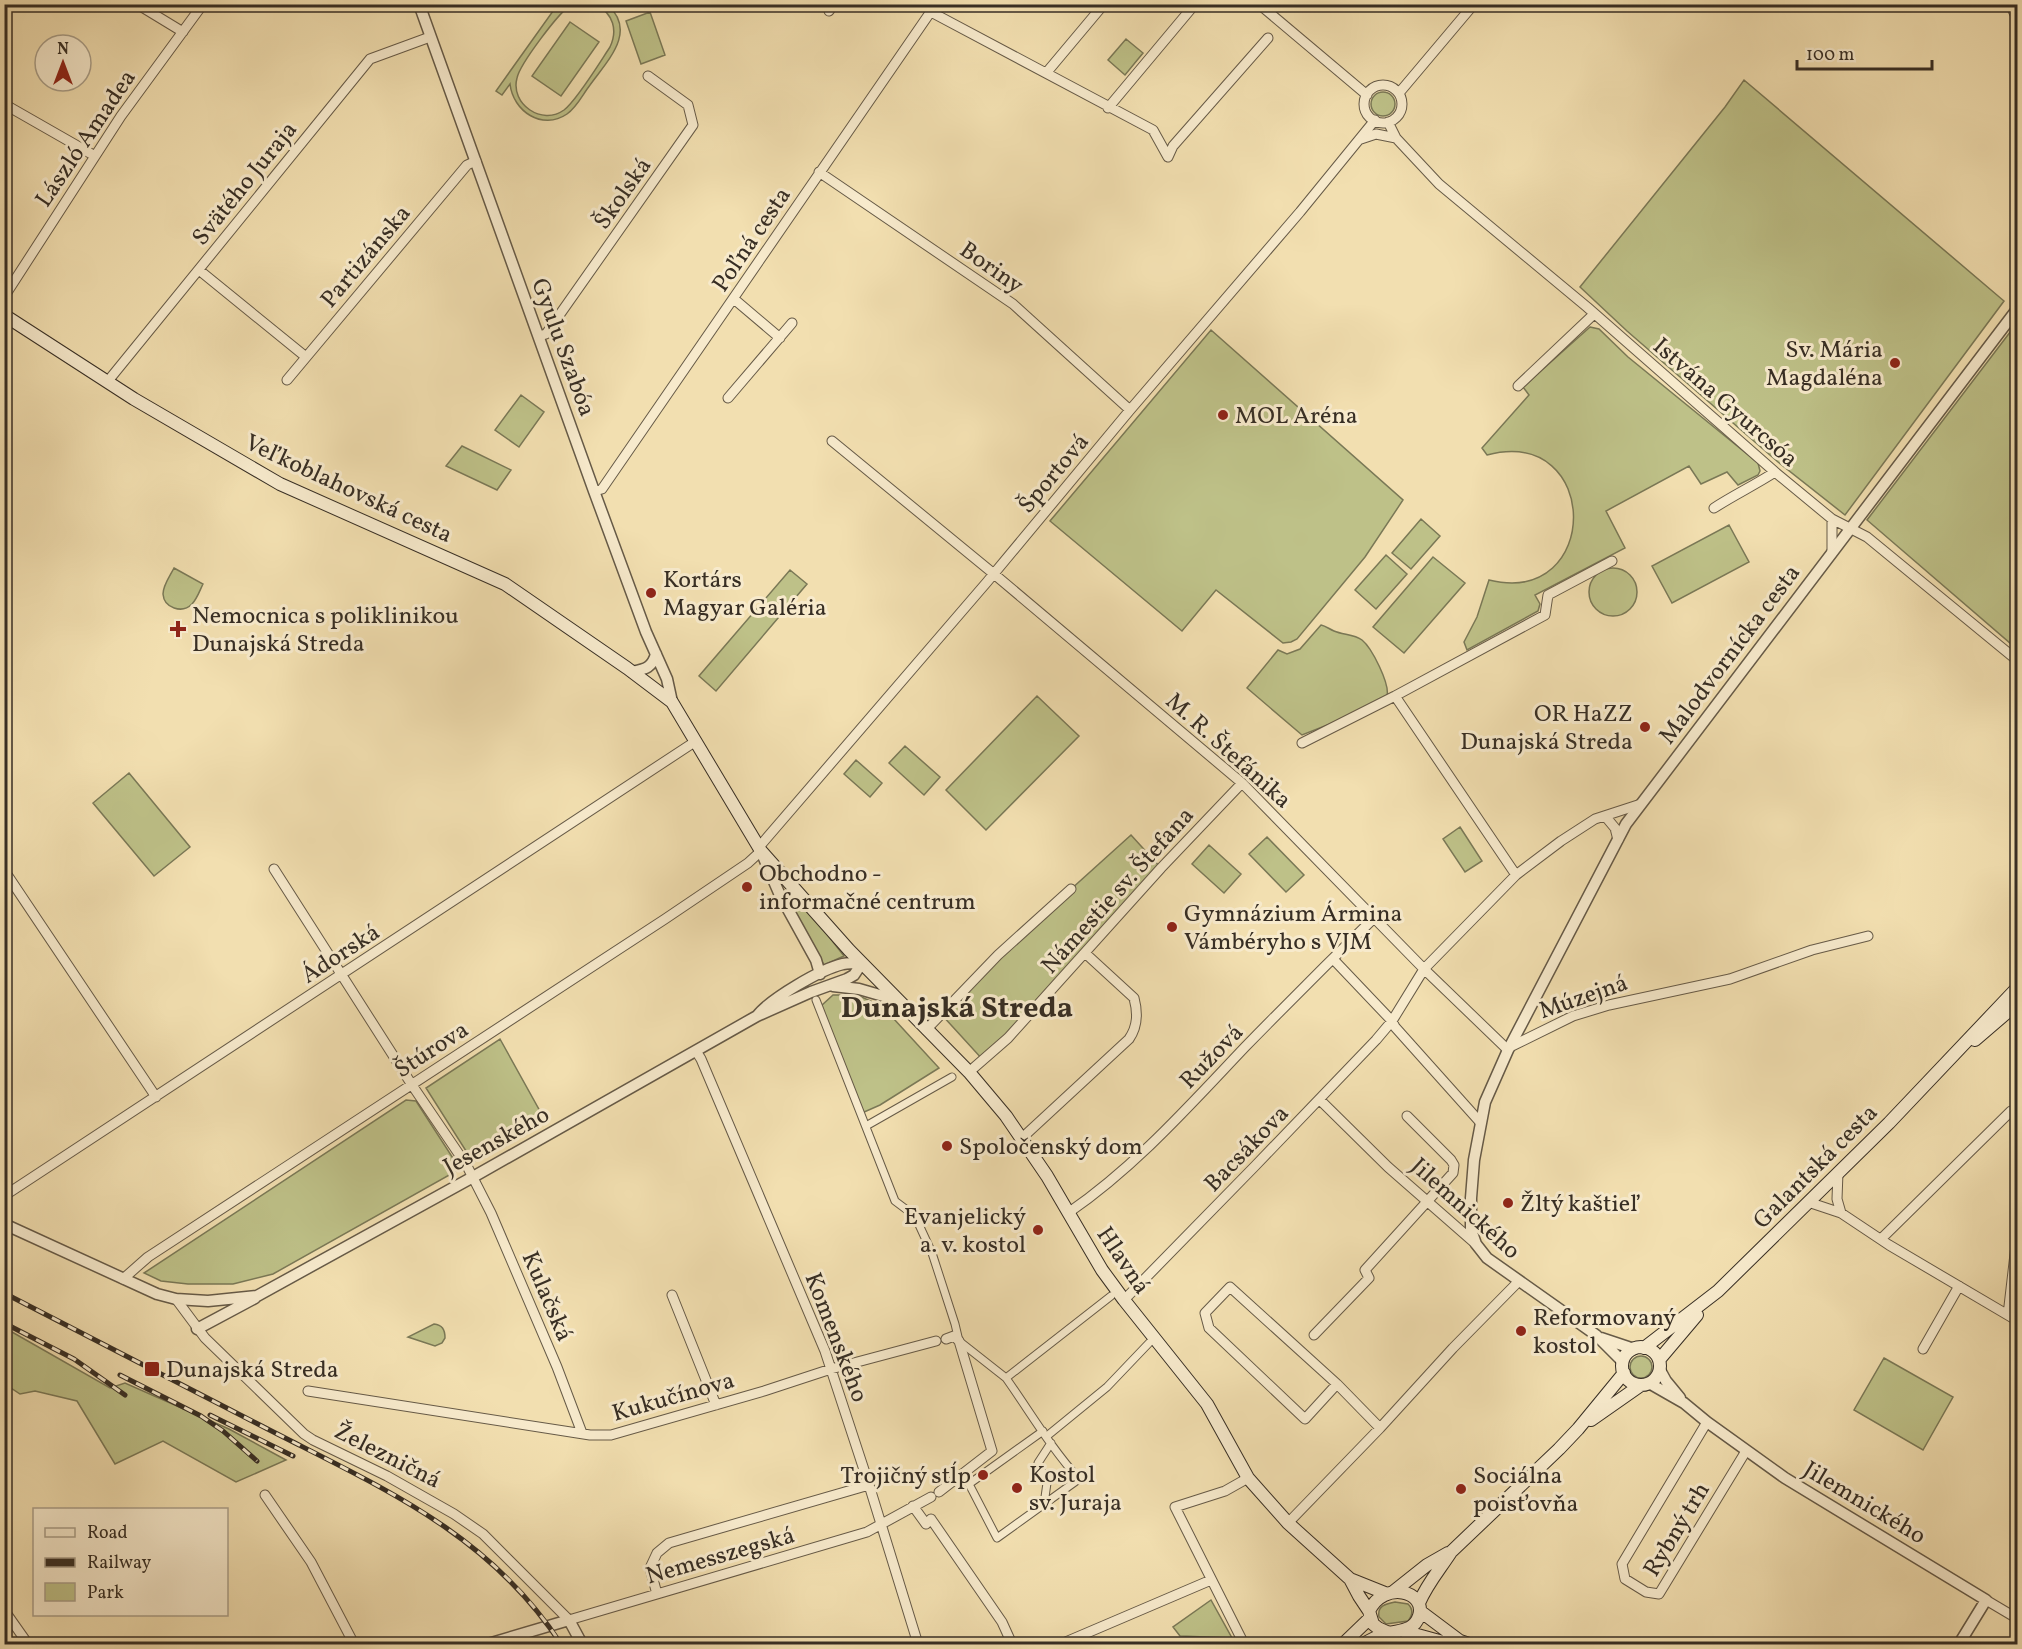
<svg xmlns="http://www.w3.org/2000/svg" width="2022" height="1649" font-family="Vollkorn,serif">
<rect width="100%" height="100%" fill="#f2dfb0"/>
<filter id="stains"><feTurbulence type="fractalNoise" baseFrequency=".00333" numOctaves="4"/><feColorMatrix values="0 0 0 0 .2 0 0 0 0 .09 0 0 0 0 .02 0 0 0 .5 -.17"/></filter>
<radialGradient id="worn" r=".72"><stop offset=".6" stop-color="#630" stop-opacity="0"/><stop offset="1" stop-color="#630" stop-opacity=".3"/></radialGradient>
<path fill="#bec188" stroke="#7a7856" stroke-width="1.5" d="M558,4L571,5C559,12 520,64 517,78C510,104 542,126 564,110C577,100 600,62 610,47C618,30 613,14 597,5H608C637,32 608,60 590,85C583,94 577,107 567,114C542,131 513,111 510,84L502,95L496,91Z
M650,12L665,55L641,64L626,21Z
M570,22L599,42L561,96L532,76Z
M1126,39L1143,53L1125,75L1108,60Z
M1744,80L2004,301L1845,515L1778,462L1627,331L1580,287L1725,107Z
M1371 104a12 12 0 1 1 24 0a12 12 0 1 1-24 0Z
M2017,323V649L1867,520Z
M1590,327L1599,329L1628,357L1758,463L1760,471L1758,475L1738,485L1727,472L1701,484L1689,466L1606,511L1625,548L1535,595L1540,604L1538,611L1467,650L1464,642L1477,617L1489,580C1602,608 1602,425 1487,455L1482,448L1529,395L1523,387Z
M1211,330L1403,500L1365,557L1297,639L1291,642L1283,643L1216,590L1182,631L1050,521Z
M521,395L544,412L519,447L495,430Z
M462,446L511,470L497,490L446,466Z
M1421,519L1440,536L1411,569L1392,553Z
M1729,525L1749,562L1672,603L1652,566Z
M1386,555L1407,574L1376,609L1355,590Z
M1433,557L1465,583L1404,653L1373,627Z
M1589 592a24 24 0 1 1 48 0a24 24 0 1 1-48 0Z
M174,568L203,584C200,590 197,599 192,604C182,614 164,608 163,594C163,585 170,576 174,568Z
M790,570L807,584L716,691L699,676Z
M1321,625C1326,626 1329,629 1334,631C1343,635 1354,634 1362,640C1372,648 1390,684 1387,696L1330,724L1302,735L1247,688L1278,650L1287,654L1300,649Z
M1037,696L1079,736L986,830L946,790Z
M905,746L940,777L924,795L889,763Z
M856,760L882,783L870,797L844,774Z
M129,773L190,847L154,876L93,803Z
M1460,827L1482,861L1465,872L1443,839Z
M1131,835L1161,868L983,1060L941,1014L998,955Z
M1267,837L1304,875L1286,892L1249,854Z
M1209,845L1241,874L1224,893L1192,864Z
M799,898L844,956L824,965L789,905Z
M833,995H857L882,1006L939,1068L880,1105L862,1113L821,1006Z
M500,1039L546,1122L473,1162L426,1088Z
M406,1100L416,1101L460,1169L273,1274L233,1284H188L161,1281L144,1273Z
M434,1324C442,1325 445,1329 445,1338L442,1343L435,1346L408,1337Z
M5,1328L110,1388L125,1383L229,1429L286,1460L236,1482L163,1441L115,1464L77,1401L35,1391L20,1394L5,1384Z
M1630 1367a11 11 0 1 1 22 0a11 11 0 1 1-22 0Z
M1884,1358L1953,1397L1923,1450L1854,1410Z
M1211,1600L1232,1638L1180,1636L1173,1627Z
M1395,1602L1408,1604C1413,1609 1413,1615 1408,1621L1386,1624L1379,1617C1377,1606 1385,1604 1395,1602Z"/>
<g fill="none" stroke-linecap="round" stroke-linejoin="round">
<g stroke="#665a47" stroke-width="9">
<path id="pedestrian" d="M816,1000L895,1201L915,1216L932,1253L955,1324L959,1341L1006,1378
M866,1126L952,1077
M1043,1431L969,1484L997,1538L1079,1479C1051,1448 1030,1412 1006,1378L1111,1296
M1047,1436L1107,1387L1149,1343
M1044,1504L1047,1483L1038,1463L1051,1443"/>
</g>
<g stroke="#665a47" stroke-width="11">
<path id="minor" d="M137,4L183,32
M1259,4L1367,95
M2010,4L2018,21
M829,11L834,4
M931,12L1153,130L1168,157
M1047,72L1104,4
M1364 104a19 19 0 1 1 38 0a19 19 0 1 1-38 0Z
M1399,93L1474,4
M4,104L95,156
M1108,108L1195,4
M1388,122L1396,138L1439,184L1587,307L1775,472L1832,519L1867,537L2018,661
M1361,139L1376,134L1396,138
M1168,157L1173,146L1268,38
M819,172L1013,304L1130,410
M199,270L306,357
M4,297L121,116L203,4
M734,299L780,338
M539,336L546,334L693,125L688,105L648,76
M287,380L467,165L476,161
M108,381L370,59L430,37
M1518,386L1594,314
M728,398L792,323
M832,441L994,574L1242,783L1424,969L1508,1050
M594,491L602,489L936,4
M1714,508C1734,495 1755,485 1775,472
M1832,519V553
M1395,696L1516,875
M1302,743L1395,696L1545,615L1548,595L1612,561
M1605,816L1615,828L1618,840
M759,847L987,582L1130,410L1300,212L1375,120
M274,869L412,1085L467,1166L491,1213L557,1367L582,1433
M4,870L156,1097
M1333,959L1392,1021L1395,1027L1480,1122
M926,1030L998,955L1071,889
M1510,1047L1573,1016L1609,1005L1730,979L1812,950L1868,936
M696,1051L701,1059L825,1351L869,1485L918,1644
M969,1072L1008,1038L1161,868L1242,783
M1320,1100L1388,1167L1476,1244
M1022,1138L1129,1039C1138,1026 1138,1013 1134,998L1085,953
M1838,1172L1837,1199L1841,1213
M4,1196L696,741
M1808,1202L1841,1213L1889,1245L2018,1321
M1068,1213C1135,1167 1189,1106 1245,1047C1288,1003 1331,960 1375,917
M1881,1239L2011,1111L2018,1112
M123,1279L148,1257L665,919L748,863L761,851
M672,1295L716,1405
M176,1299L205,1338L304,1434L313,1440L387,1476L454,1514L483,1534L569,1620L867,1532L931,1497
M1124,1300L1255,1166L1376,1040L1392,1021L1424,969L1516,875L1561,841L1595,819L1641,804
M2008,1315L2018,1228
M1314,1335L1369,1278L1365,1270L1453,1173L1454,1165L1451,1160L1407,1116
M1923,1349L1959,1286
M1337,1384L1305,1419L1209,1328L1205,1313L1230,1287L1337,1384L1380,1428
M308,1391L590,1435H611L764,1391L831,1369L936,1341
M1707,1422L1622,1564L1625,1579L1646,1592L1659,1594L1746,1451
M939,1492L992,1451L959,1341L954,1336L946,1339
M265,1495L311,1562L354,1644
M913,1506L926,1524L931,1519L1002,1622L1012,1644
M1288,1523L1380,1428L1453,1348L1518,1282
M657,1594L650,1568L657,1553L669,1543L869,1485
M1986,1600L2018,1619
M4,1610L28,1644
M1061,1644L1211,1580
M1244,1644L1175,1507L1225,1491L1248,1478"/>
</g>
<g stroke="#665a47" stroke-width="13">
<path id="tertiary" d="M419,4L594,491L646,632L667,679L672,702
M632,672C645,669 652,668 656,654
M763,856L779,893L816,960L820,974
M833,986L859,989L897,1000
M4,1224L157,1294L176,1299L208,1301L257,1296L473,1177L757,1016L811,992L847,979L854,975L862,963C855,963 849,963 843,964C821,969 770,999 757,1016
M197,1329L255,1298
M1601,1338L1634,1349
M1623,1362L1596,1335L1487,1258L1476,1244L1471,1230V1198L1474,1160L1485,1102L1508,1050L1626,824L2018,308
M1660,1370L1666,1381L1680,1398
M1649,1383L1684,1403L1707,1422L1785,1478L1986,1600L1959,1644
M488,1644L569,1620L582,1644"/>
</g>
<g stroke="#372e24" stroke-width="14">
<path id="secondary" d="M4,315L134,399L280,484L505,584L627,668L672,702L761,851L849,950L969,1072L1006,1116L1047,1176L1102,1270L1124,1300L1207,1404L1248,1478L1288,1523L1350,1579L1359,1596L1369,1611L1373,1624L1378,1628L1389,1633
M1975,1040L2018,1003
M1622 1366a19 19 0 1 1 38 0a19 19 0 1 1-38 0Z
M1644,1348L1718,1291L1889,1123L2018,987
M1659,1360L1697,1315
M1591,1420L1641,1385
M1350,1579L1385,1593
M1393,1592L1427,1565L1448,1553
M1419,1603C1427,1584 1440,1569 1451,1552L1559,1449L1578,1429L1624,1373
M1420,1611L1460,1641L1469,1644
M1403,1631L1443,1642L1460,1641
M1343,1644L1370,1618
M1363,1644C1371,1640 1380,1634 1389,1633C1401,1630 1414,1631 1419,1616C1427,1591 1384,1580 1369,1611"/>
</g>
<use href="#pedestrian" stroke="#f7eacc" stroke-width="7"/>
<use href="#minor" stroke="#f7eacc" stroke-width="9"/>
<use href="#tertiary" stroke="#f7eacc" stroke-width="10"/>
<use href="#secondary" stroke="#f7eacc" stroke-width="12"/>
<g stroke="#372e24" stroke-width="5">
<path id="rail" d="M4,1293C88,1336 172,1380 256,1423C373,1484 486,1529 561,1644
M4,1323L74,1359L125,1395
M120,1375L201,1416L223,1431L257,1461
M210,1415L293,1456"/>
</g>
<use href="#rail" stroke="#f7eacc" stroke-width="3" stroke-dasharray="9" stroke-linecap="butt"/>
</g>
<g fill="#8f2418" stroke="#f7eacc" stroke-width="2">
<circle cx="1895" cy="363" r="6"/>
<circle cx="1223" cy="415" r="6"/>
<circle cx="651" cy="593" r="6"/>
<path d="M175 620h6v6h6v6h-6v6h-6v-6h-6v-6h6z"/>
<circle cx="1645" cy="727" r="6"/>
<circle cx="747" cy="887" r="6"/>
<circle cx="1172" cy="927" r="6"/>
<circle cx="947" cy="1146" r="6"/>
<circle cx="1508" cy="1203" r="6"/>
<circle cx="1038" cy="1230" r="6"/>
<circle cx="1521" cy="1331" r="6"/>
<rect x="144" y="1361" width="16" height="16" rx="3"/>
<circle cx="983" cy="1475" r="6"/>
<circle cx="1017" cy="1488" r="6"/>
<circle cx="1461" cy="1489" r="6"/>
</g>
<g text-anchor="middle" stroke-width="6" stroke-linejoin="round" paint-order="stroke">
<g font-size="24" fill="#372e24" stroke="#f7eacc">
<text transform="translate(85 138) rotate(-56)" y="8">László Amadea</text>
<text transform="translate(244 183) rotate(-51)" y="8">Svätého Juraja</text>
<text transform="translate(622 193) rotate(-55)" y="8">Školská</text>
<text transform="translate(751 239) rotate(-56)" y="8">Poľná cesta</text>
<text transform="translate(365 256) rotate(-50)" y="8">Partizánska</text>
<text transform="translate(992 267) rotate(35)" y="8">Boriny</text>
<text transform="translate(564 347) rotate(70)" y="8">Gyulu Szabóa</text>
<text transform="translate(1726 402) rotate(41)" y="8">Istvána Gyurcsóa</text>
<text transform="translate(1053 473) rotate(-50)" y="8">Športová</text>
<text transform="translate(349 488) rotate(25)" y="8">Veľkoblahovská cesta</text>
<text transform="translate(1729 654) rotate(-53)" y="8">Malodvornícka cesta</text>
<text transform="translate(1229 750) rotate(42)" y="8">M. R. Štefánika</text>
<text transform="translate(1117 890) rotate(-48)" y="8">Námestie sv. Štefana</text>
<text transform="translate(340 953) rotate(-33)" y="8">Ádorská</text>
<text transform="translate(1583 996) rotate(-19)" y="8">Múzejná</text>
<text transform="translate(431 1049) rotate(-33)" y="8">Štúrova</text>
<text transform="translate(1211 1056) rotate(-46)" y="8">Ružová</text>
<text transform="translate(496 1140) rotate(-29)" y="8">Jesenského</text>
<text transform="translate(1246 1148) rotate(-46)" y="8">Bacsákova</text>
<text transform="translate(1815 1166) rotate(-45)" y="8">Galantská cesta</text>
<text transform="translate(1466 1208) rotate(42)" y="8">Jilemnického</text>
<text transform="translate(1124 1260) rotate(56)" y="8">Hlavná</text>
<text transform="translate(548 1296) rotate(67)" y="8">Kulačská</text>
<text transform="translate(837 1337) rotate(69)" y="8">Komenského</text>
<text transform="translate(673 1396) rotate(-16)" y="8">Kukučínova</text>
<text transform="translate(388 1455) rotate(27)" y="8">Železničná</text>
<text transform="translate(1865 1502) rotate(31)" y="8">Jilemnického</text>
<text transform="translate(1676 1529) rotate(-59)" y="8">Rybný trh</text>
<text transform="translate(720 1555) rotate(-16)" y="8">Nemesszegská</text>
</g>
<g font-size="24" fill="#372e24" stroke="#f7eacc" text-anchor="start">
<text x="1883" y="357" text-anchor="end">Sv. Mária<tspan x="1883" dy="28">Magdaléna</tspan></text>
<text x="1235" y="423">MOL Aréna</text>
<text x="663" y="587">Kortárs<tspan x="663" dy="28">Magyar Galéria</tspan></text>
<text x="192" y="623">Nemocnica s poliklinikou<tspan x="192" dy="28">Dunajská Streda</tspan></text>
<text x="1633" y="721" text-anchor="end">OR HaZZ<tspan x="1633" dy="28">Dunajská Streda</tspan></text>
<text x="759" y="881">Obchodno -<tspan x="759" dy="28">informačné centrum</tspan></text>
<text x="1184" y="921">Gymnázium Ármina<tspan x="1184" dy="28">Vámbéryho s VJM</tspan></text>
<text x="959" y="1154">Spoločenský dom</text>
<text x="1520" y="1211">Žltý kaštieľ</text>
<text x="1026" y="1224" text-anchor="end">Evanjelický<tspan x="1026" dy="28">a. v. kostol</tspan></text>
<text x="1533" y="1325">Reformovaný<tspan x="1533" dy="28">kostol</tspan></text>
<text x="166" y="1377">Dunajská Streda</text>
<text x="1029" y="1482">Kostol<tspan x="1029" dy="28">sv. Juraja</tspan></text>
<text x="971" y="1483" text-anchor="end">Trojičný stĺp</text>
<text x="1473" y="1483">Sociálna<tspan x="1473" dy="28">poisťovňa</tspan></text>
</g>
<g font-size="30" font-weight="bold" fill="#372e24" stroke="#f7eacc">
<text x="957" y="1017">Dunajská Streda</text>
</g>
</g>
<rect width="2022" height="1649" fill="none" stroke="#f2dfb0" stroke-width="24"/>
<rect x="6" y="6" width="2010" height="1637" fill="none" stroke="#372e24" stroke-width="3"/>
<rect x="12" y="12" width="1998" height="1625" fill="none" stroke="#372e24" stroke-width="1.5"/>
<rect x="33" y="1508" width="195" height="108" fill="#f7eacc" stroke="#aa9f89" stroke-width="1.5"/>
<rect x="45" y="1528" width="30" height="9" fill="#f7eacc" stroke="#aa9f89" stroke-width="1.5"/>
<text x="87" y="1538" font-size="18" fill="#372e24">Road</text>
<rect x="45" y="1558" width="30" height="9" fill="#372e24" stroke="#aa9f89" stroke-width="1.5"/>
<text x="87" y="1568" font-size="18" fill="#372e24">Railway</text>
<rect x="45" y="1583" width="30" height="18" fill="#bec188" stroke="#aa9f89" stroke-width="1.5"/>
<text x="87" y="1598" font-size="18" fill="#372e24">Park</text>
<g transform="translate(63 63)"><circle r="28" fill="#f7eacc" stroke="#aa9f89" stroke-width="1.5"/>
<path d="M0-4.5L10 22L0 15L-10 22Z" fill="#8f2418"/>
<text y="-9" font-size="16" font-weight="bold" text-anchor="middle" fill="#372e24">N</text>
</g>
<path d="M1797 60v9h135v-9" fill="none" stroke="#372e24" stroke-width="3"/>
<text x="1806" y="60" font-size="18" fill="#372e24" stroke="#f7eacc" stroke-width="4.5" paint-order="stroke">100 m</text>
<rect width="100%" height="100%" filter="url(#stains)"/>
<rect width="100%" height="100%" fill="url(#worn)"/>
</svg>
